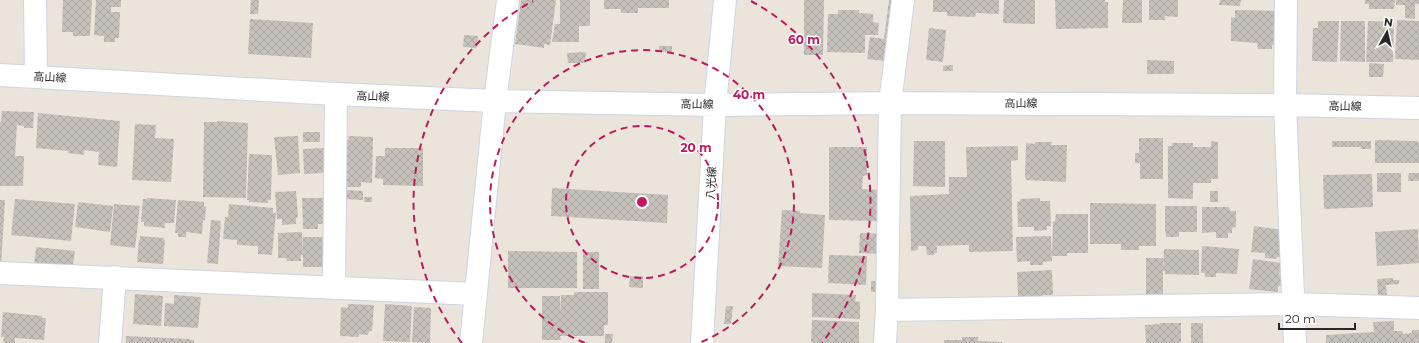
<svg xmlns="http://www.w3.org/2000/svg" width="1419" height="343" font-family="Montserrat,'Noto Sans JP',sans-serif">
<defs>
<pattern id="building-cross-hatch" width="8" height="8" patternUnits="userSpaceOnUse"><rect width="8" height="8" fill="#c6c1ba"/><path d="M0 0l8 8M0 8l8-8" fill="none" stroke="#aaa6a0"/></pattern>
</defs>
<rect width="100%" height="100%" fill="#ebe4da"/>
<path fill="url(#building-cross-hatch)" d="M63,0H92L90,36H73V32H62Z
M96,0H121V7H111V12H120L119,38H115V42H104V36L94,35Z
M251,0H259L258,14H250Z
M521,0H556L550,45L544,44V48L515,44Z
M560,0H590V26H579V42H552L555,24H560Z
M604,0H669V8H638V13H621V9H604Z
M804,0H824L823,55H804Z
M889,0H894L886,61L867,59L870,37L884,39Z
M933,0H999V14L976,13L975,17L947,16V12H933Z
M1004,0H1035V24L1003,23Z
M1055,0H1105V2H1108V28L1056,29Z
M1123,0H1142V23H1122Z
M1149,0H1178V17L1165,16V20H1149Z
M1220,0H1241L1240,6L1219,5Z
M1365,0H1395L1394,9H1369V4H1365Z
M1396,0H1419V4H1415V19L1405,18V5H1396Z
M838,10H859V13L873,14V22L879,23L878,35H865V53L827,52L828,14H838Z
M1235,10L1285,11V45H1272V49H1258L1257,43L1231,41V17L1235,18Z
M250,19L313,23L311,58L248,54Z
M1397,20L1419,21V60L1395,59Z
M1318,21H1339L1337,62L1312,61L1313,28H1318Z
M1341,21H1365V62L1340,61Z
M1368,21L1394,22L1393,62H1366Z
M929,28L946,30L943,62L926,60Z
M464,35L478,36L477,48L463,47Z
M659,46H672V52H659Z
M586,52L585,63H568L567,53Z
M1147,60L1174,61V74H1147Z
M1369,63L1384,64L1383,77H1369Z
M953,65V71H943V66Z
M2,111L34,112L33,128H24V126L17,125L15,156H24L23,186H0V122H1Z
M38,113L120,121L117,167L98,165L99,152L84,150V155L68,153V151L36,148Z
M218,121L248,123L246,198L203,197L204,122H217Z
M135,124L156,125L155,138L174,139L171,182L132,180Z
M303,132H320V142H303Z
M298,136L300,173L278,175L274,137Z
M348,136L373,137L372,183L361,182V187H346V140H349Z
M1139,138H1163V179H1140V163H1135V153H1139Z
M1375,140L1417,141L1419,143V163H1375Z
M914,141H945V187L913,186Z
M1211,141L1218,142V179H1211V183H1193V199L1168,198V146H1172V143H1193V147H1211Z
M1332,141H1371V149H1361V147H1332Z
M1035,142H1052L1051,145H1067L1066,182L1026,180V177L1025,178L1026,143L1035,144Z
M1018,146V160L1011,161L1013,251L969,252V245L934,246L937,247V253H934V255H927L926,246H918V250L911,251L910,196L949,194V177H967L966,147Z
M829,147H867V175L863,176L862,189L880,190V221L829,220Z
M324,148L325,173L304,174L303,149Z
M385,148H423V186L383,185V179L375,178L376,156H385Z
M249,154L272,155L271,200H268V203L249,202V200H247Z
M1377,173H1401V192H1377Z
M1409,173H1419V181H1408Z
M1372,174L1373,207L1324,209L1323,175Z
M552,188L668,195L667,223L551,216Z
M346,190L363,191V200L346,199Z
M296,191L298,217L296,218V224L282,225V219H277L275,192Z
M1210,191H1218V202H1210Z
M364,197H372V202H364Z
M147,198L176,200L174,223H165V228L144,226V222H141L143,199H147Z
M302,198H325V224H318V229H303Z
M1040,198V201H1050L1051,226H1047V230L1034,231V227H1018L1017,202L1020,201V199Z
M15,199L75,204L71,241L11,235Z
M0,200H5L1,266H0Z
M178,200L204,202V206L206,207L205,220H203L202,234L186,232V237H178V233H175Z
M78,202L113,206L110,232L75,227Z
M1090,203L1156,204V246H1139V250H1121V244H1090Z
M114,204L140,206L135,248L110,245Z
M229,204L273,208V213H276L272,255L258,254V246L237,245V240L223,239L225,217H228Z
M1165,206H1197V232H1179V237H1166V232L1165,233Z
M1202,207H1229L1230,211H1236V227L1232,228V233H1228V238H1216V232L1202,233Z
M782,210L800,211V213L825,215L822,268L778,266Z
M1056,214H1088V253H1067V256H1052L1053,222L1055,221Z
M211,220L221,221L218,264L207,263Z
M1254,226L1284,230L1285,258L1277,257V259L1265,258V253L1251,252Z
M1418,229L1419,263L1377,266L1375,232Z
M302,232L303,255H301V261H287L286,258H278V233Z
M860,233L883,234L882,254L859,253Z
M140,236L164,238V240H165L163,264L137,262L139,239L140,240Z
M1051,236L1052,261L1043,262V265H1030V261L1017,262L1016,237Z
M303,237H325L326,267H303Z
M1202,246L1239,249L1237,274L1216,273V277H1205V273H1201Z
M36,247L75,251L72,272L34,267Z
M1164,249L1199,250V275L1165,274V271H1163Z
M508,251L577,252V288H508Z
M583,252H599V289H583Z
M829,255L867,256L866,285L828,283Z
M1146,258H1163V298H1146Z
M1253,259L1281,263L1279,275L1286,276L1284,287L1278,286V292L1249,289Z
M1052,270L1053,295H1043L1044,300H1031V296H1018L1017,272Z
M630,276H643V288L629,287Z
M1393,278V280H1399V284L1386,285L1387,295L1378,296L1377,279Z
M871,281H880V292H871Z
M574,292H608V325H604V336H560L561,340H542V296H560L561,314V295H574Z
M812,293L856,295L855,301L860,302V319L812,317Z
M135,294L163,296L161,326L133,324Z
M174,295L201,297L198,328L164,326L165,303L174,304Z
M348,304L374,305L372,331H369L368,335L359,334V337L340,336L341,307L348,308Z
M385,304L412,306L410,342L383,341Z
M726,306H733L731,324H724Z
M414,307L431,308L430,343L412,342Z
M3,312L42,316V318H46L44,340L15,338V343H3L4,337H1Z
M812,320L859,322V343H811Z
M1394,321V331H1402L1403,334L1412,333V330H1419V343H1326V335L1374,332L1373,322Z
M1160,323H1181V343H1146L1145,325L1160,324Z
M1191,323H1203V343H1191Z
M605,334H613L612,343H605Z
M126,336L190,339V340H194V343H126Z
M962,337H978V341L1002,342V343H944V340H962Z"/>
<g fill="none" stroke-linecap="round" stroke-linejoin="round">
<g stroke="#d0d3e1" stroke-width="24">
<path id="minor" d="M35,0L36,76
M1286,0L1285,105L1295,343
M0,75L336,94L495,101L715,105L890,103L1285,105L1419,108
M0,273L476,294
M334,288L336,94
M887,310L1294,304L1419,308
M110,343L115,277
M471,343L495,101L508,0
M702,343L715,105L725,0
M885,343L887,310L890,103L903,0"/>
</g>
<use href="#minor" stroke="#fff" stroke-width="22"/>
</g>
<g fill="none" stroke="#c2185b" stroke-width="2" stroke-dasharray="7 5">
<circle cx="642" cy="202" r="76"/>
<path d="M585 343A152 152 0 1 1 699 343"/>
<path d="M462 343A229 229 0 0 1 533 1M751 1A229 229 0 0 1 822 343"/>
</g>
<g text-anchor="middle" stroke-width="3" stroke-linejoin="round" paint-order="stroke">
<g font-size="11" fill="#282828" stroke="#fff">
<text transform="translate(50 77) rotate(3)" y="4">高山線</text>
<text transform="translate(373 96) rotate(2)" y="4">高山線</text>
<text x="1021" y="107">高山線</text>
<text transform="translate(697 104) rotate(1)" y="4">高山線</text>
<text transform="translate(1345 106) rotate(1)" y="4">高山線</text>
<text transform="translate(711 183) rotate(-87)" y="4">八光線</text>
</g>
</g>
<circle cx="642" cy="202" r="6" fill="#c2185b" stroke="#fff" stroke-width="2"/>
<g font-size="12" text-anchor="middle" font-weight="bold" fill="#c2185b" stroke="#fff" stroke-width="3" stroke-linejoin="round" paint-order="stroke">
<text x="804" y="44">60 m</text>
<text x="749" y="99">40 m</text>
<text x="696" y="152">20 m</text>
</g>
<g transform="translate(1387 32) rotate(8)" stroke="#ffffff" stroke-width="3" paint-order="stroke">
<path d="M0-3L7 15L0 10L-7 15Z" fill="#282828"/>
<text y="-6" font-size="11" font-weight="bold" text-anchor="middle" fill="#282828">N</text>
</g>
<path d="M1279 323v6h76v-6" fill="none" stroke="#282828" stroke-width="2"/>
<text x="1285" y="323" font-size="12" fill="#282828" stroke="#ffffff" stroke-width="3" paint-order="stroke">20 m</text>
</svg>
